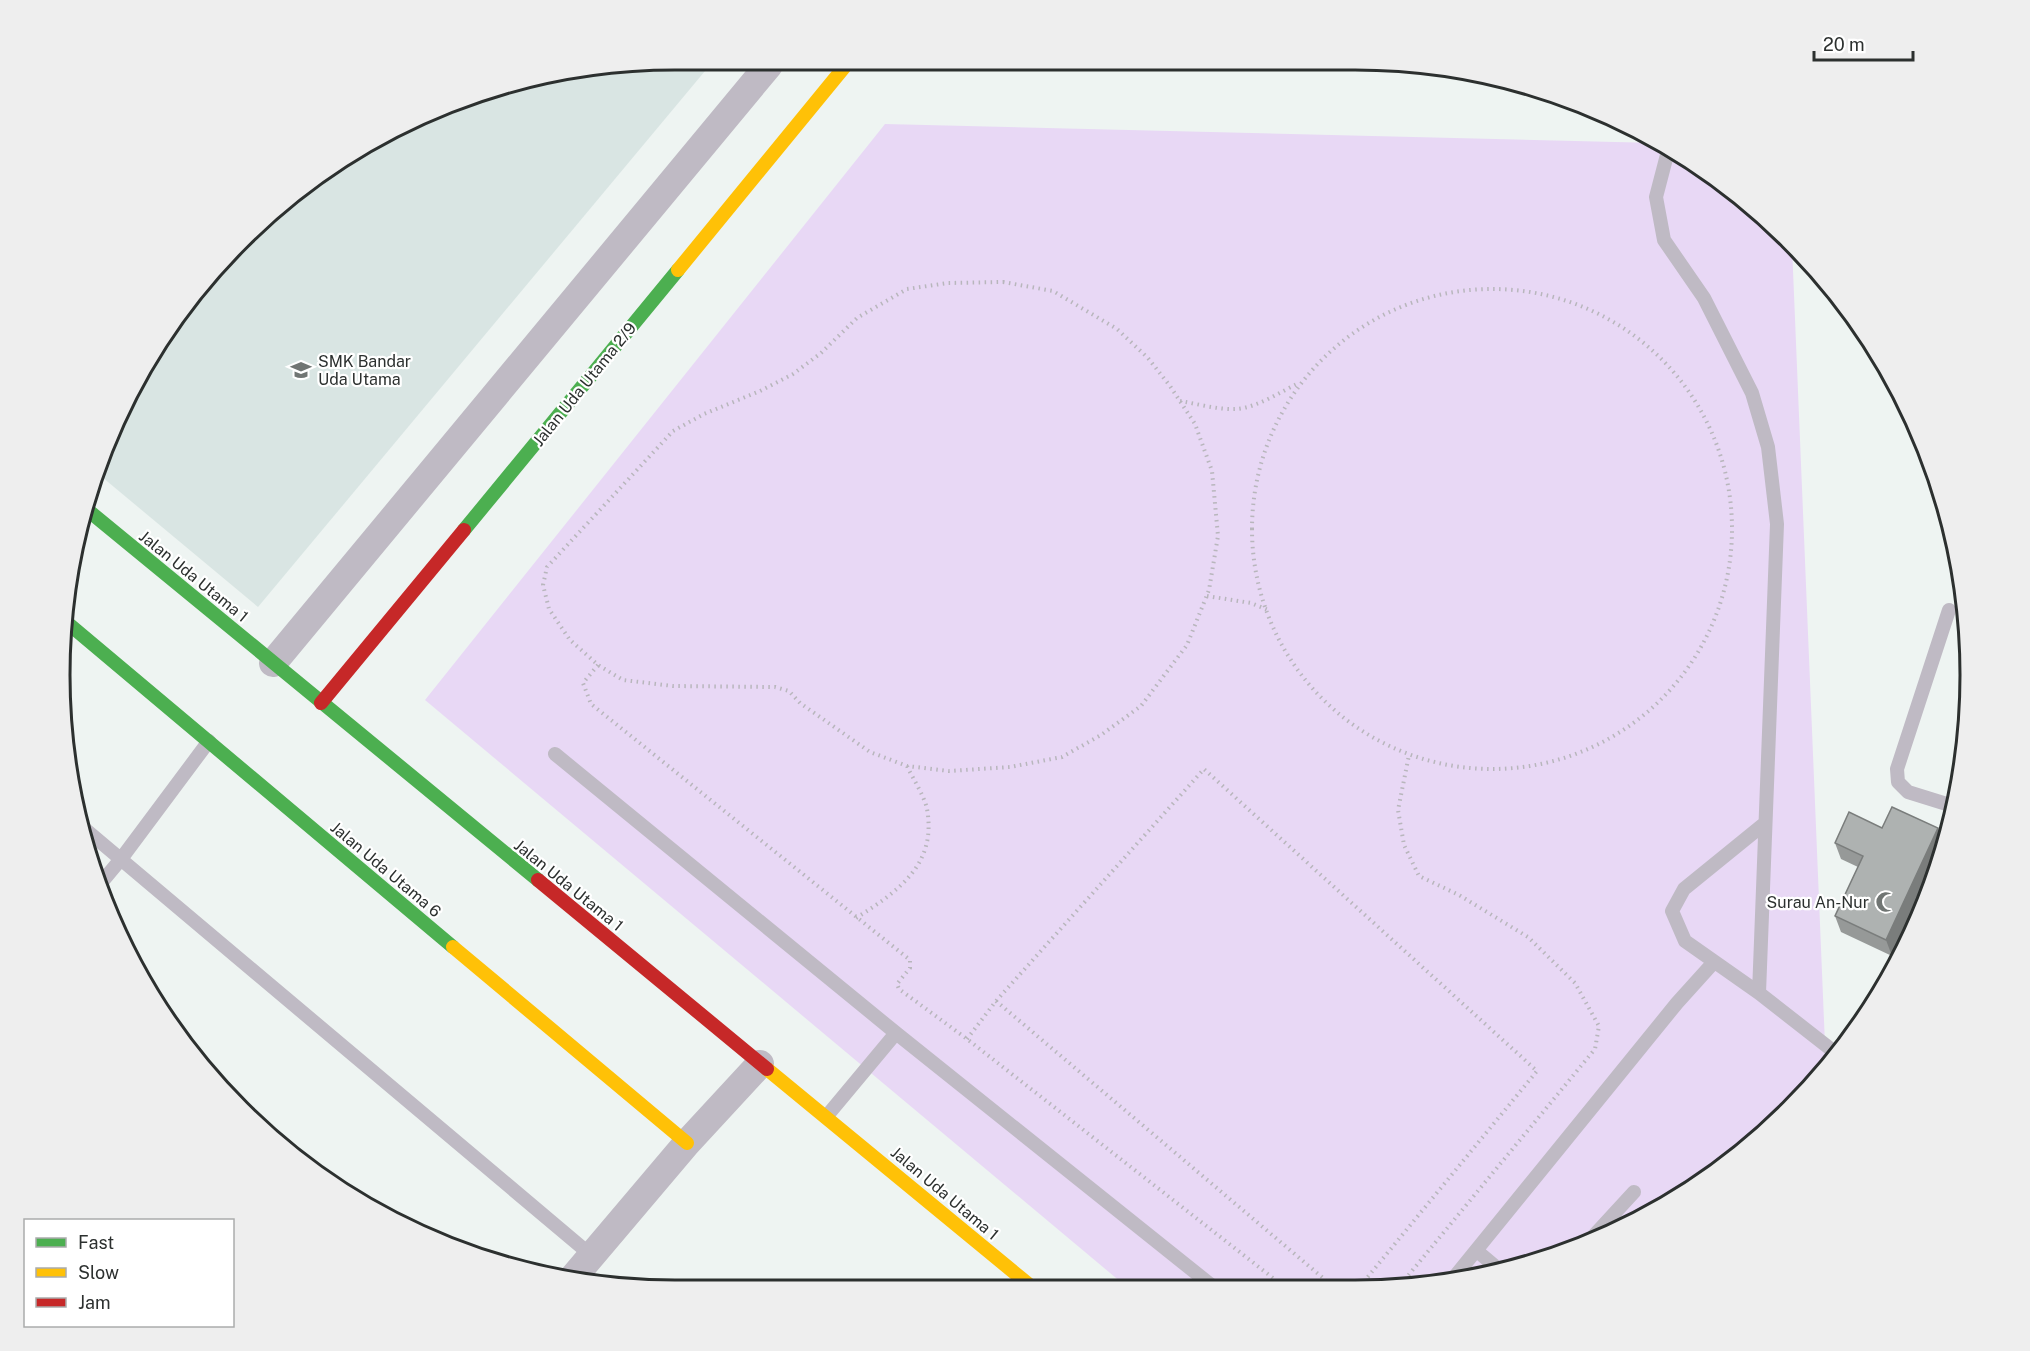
<svg xmlns="http://www.w3.org/2000/svg" width="2030" height="1351" font-family="'Public Sans',sans-serif">
<rect width="100%" height="100%" fill="#eef4f2"/>
<path fill="#d9e5e3" d="M595,65H710L258,607L96,472L107,440L187,301L241,240L333,164L478,93Z"/>
<path fill="#e8d8f5" d="M885,124L1656,143L1761,213L1792,246L1826,1069L1817,1082L1729,1164L1626,1228L1513,1270L1394,1290L1128,1288L425,700Z"/>
<g fill="none" stroke-linecap="round" stroke-linejoin="round">
<path stroke="#b8b6bc" stroke-width="4" stroke-dasharray="1.5 4.5" stroke-linecap="butt" d="M1003,282L1053,291L1117,329L1148,358L1170,386L1195,424L1212,471L1218,536L1209,590L1187,645L1141,706L1101,735L1062,757L1010,767L949,771L907,766L870,752L800,703L789,691L775,687L673,686L623,680L598,665L570,640L549,609L543,585L547,567L673,431L704,414L760,391L793,374L821,353L857,318L907,289L948,283Z
M1252 529a240 240 0 1 1 480 0a240 240 0 1 1-480 0Z
M1180,401C1198,404 1219,410 1237,409C1258,407 1280,392 1299,383
M1207,596L1251,603L1268,610
M598,665L583,683L591,704L910,960V968L897,984L899,989L967,1039L1287,1289
M856,918C899,891 937,864 927,809C924,795 913,779 907,766
M996,1001L1336,1289
M967,1039L996,1001L1204,769L1537,1071L1357,1290
M1397,1289L1595,1049L1599,1026L1575,983L1528,937L1459,895L1419,876L1404,845L1398,810L1409,755"/>
<path stroke="#bfbac4" stroke-width="14" d="M1668,151L1656,197L1664,240L1704,298L1752,393L1768,447L1777,524L1759,993L1837,1054
M1949,610L1897,769L1898,782L1908,792L1953,806
M555,754L896,1033L1216,1289
M79,824L592,1256
M101,883L121,859L209,741
M1759,993L1685,941L1672,911L1684,889L1764,824
M826,1117L896,1033
M1588,1242L1634,1192
M1477,1251L1502,1272
M1452,1280L1677,1003L1714,962"/>
<path stroke="#bfbac4" stroke-width="28" d="M273,663L769,65
M571,1280L687,1143L760,1064"/>
<path stroke="#4caf50" stroke-width="14" d="M84,507L538,880
M464,530L678,270
M64,620L453,947"/>
<path stroke="#ffc107" stroke-width="14" d="M678,270L846,65
M453,947L687,1143
M767,1069L1033,1288"/>
<path stroke="#c62828" stroke-width="14" d="M321,703L464,530
M538,880L767,1069"/>
</g>
<path fill="#969998" d="M1882,828H1938L1944,844L1892,956L1841,932L1835,916L1858,867L1841,859L1835,843Z"/>
<path fill="#7a7d7c" d="M1938,828L1944,844L1892,956L1886,940Z"/>
<path fill="#aeb2b1" stroke="#7a7d7c" stroke-width="1.5" d="M1892,807L1938,828L1886,940L1835,916L1863,856L1835,843L1849,812L1882,828Z"/>
<defs>
<g id="school-bare" transform="scale(1.62)"><path d="M0-5L7-2L0 1L-7-2ZM-4 1L0 2.5L4 1V4Q0 6-4 4Z" fill="#707573" stroke="#fff" stroke-width="2.5" paint-order="stroke"/></g>
<g id="mosque-bare" transform="scale(1.62)"><path d="M3.5-4.9A6 6 0 1 0 3.5 4.9A5 5 0 1 1 3.5-4.9Z" fill="#707573" stroke="#fff" stroke-width="2.5" paint-order="stroke"/></g>
</defs>
<g fill-rule="evenodd">
<use href="#school-bare" x="301" y="370"/>
<use href="#mosque-bare" x="1886" y="902"/>
</g>
<g text-anchor="middle" stroke-width="4.5" stroke-linejoin="round" paint-order="stroke">
<g font-size="16" fill="#2c302f" stroke="#fff" text-anchor="start">
<text x="318" y="367">SMK Bandar<tspan x="318" dy="18">Uda Utama</tspan></text>
<text x="1869" y="908" text-anchor="end">Surau An-Nur</text>
</g>
<g font-size="16" fill="#2c302f" stroke="#fff">
<text transform="translate(584 384) rotate(-51)" y="6">Jalan Uda Utama 2/9</text>
<text transform="translate(194 576) rotate(39)" y="6">Jalan Uda Utama 1</text>
<text transform="translate(386 869) rotate(40)" y="6">Jalan Uda Utama 6</text>
<text transform="translate(569 885) rotate(39)" y="6">Jalan Uda Utama 1</text>
<text transform="translate(945 1193) rotate(40)" y="6">Jalan Uda Utama 1</text>
</g>
</g>
<path d="M0 0H2030V1351H0ZM675 70H1355A605 605 0 0 1 1960 675V675A605 605 0 0 1 1355 1280H675A605 605 0 0 1 70 675V675A605 605 0 0 1 675 70Z" fill="#eee" fill-rule="evenodd"/>
<path fill="none" stroke="#2c302f" stroke-width="3" d="M675 70H1355A605 605 0 0 1 1960 675V675A605 605 0 0 1 1355 1280H675A605 605 0 0 1 70 675V675A605 605 0 0 1 675 70Z"/>
<rect x="24" y="1219" width="210" height="108" fill="#ffffff" stroke="#abacac" stroke-width="1.5"/>
<rect x="36" y="1238" width="30" height="9" fill="#4caf50" stroke="#abacac" stroke-width="1.5"/>
<text x="78" y="1249" font-size="18" fill="#2c302f">Fast</text>
<rect x="36" y="1268" width="30" height="9" fill="#ffc107" stroke="#abacac" stroke-width="1.5"/>
<text x="78" y="1279" font-size="18" fill="#2c302f">Slow</text>
<rect x="36" y="1298" width="30" height="9" fill="#c62828" stroke="#abacac" stroke-width="1.5"/>
<text x="78" y="1309" font-size="18" fill="#2c302f">Jam</text>
<path d="M1814 51v9h99v-9" fill="none" stroke="#2c302f" stroke-width="3"/>
<text x="1823" y="51" font-size="18" fill="#2c302f" stroke="#ffffff" stroke-width="4.5" paint-order="stroke">20 m</text>
</svg>
